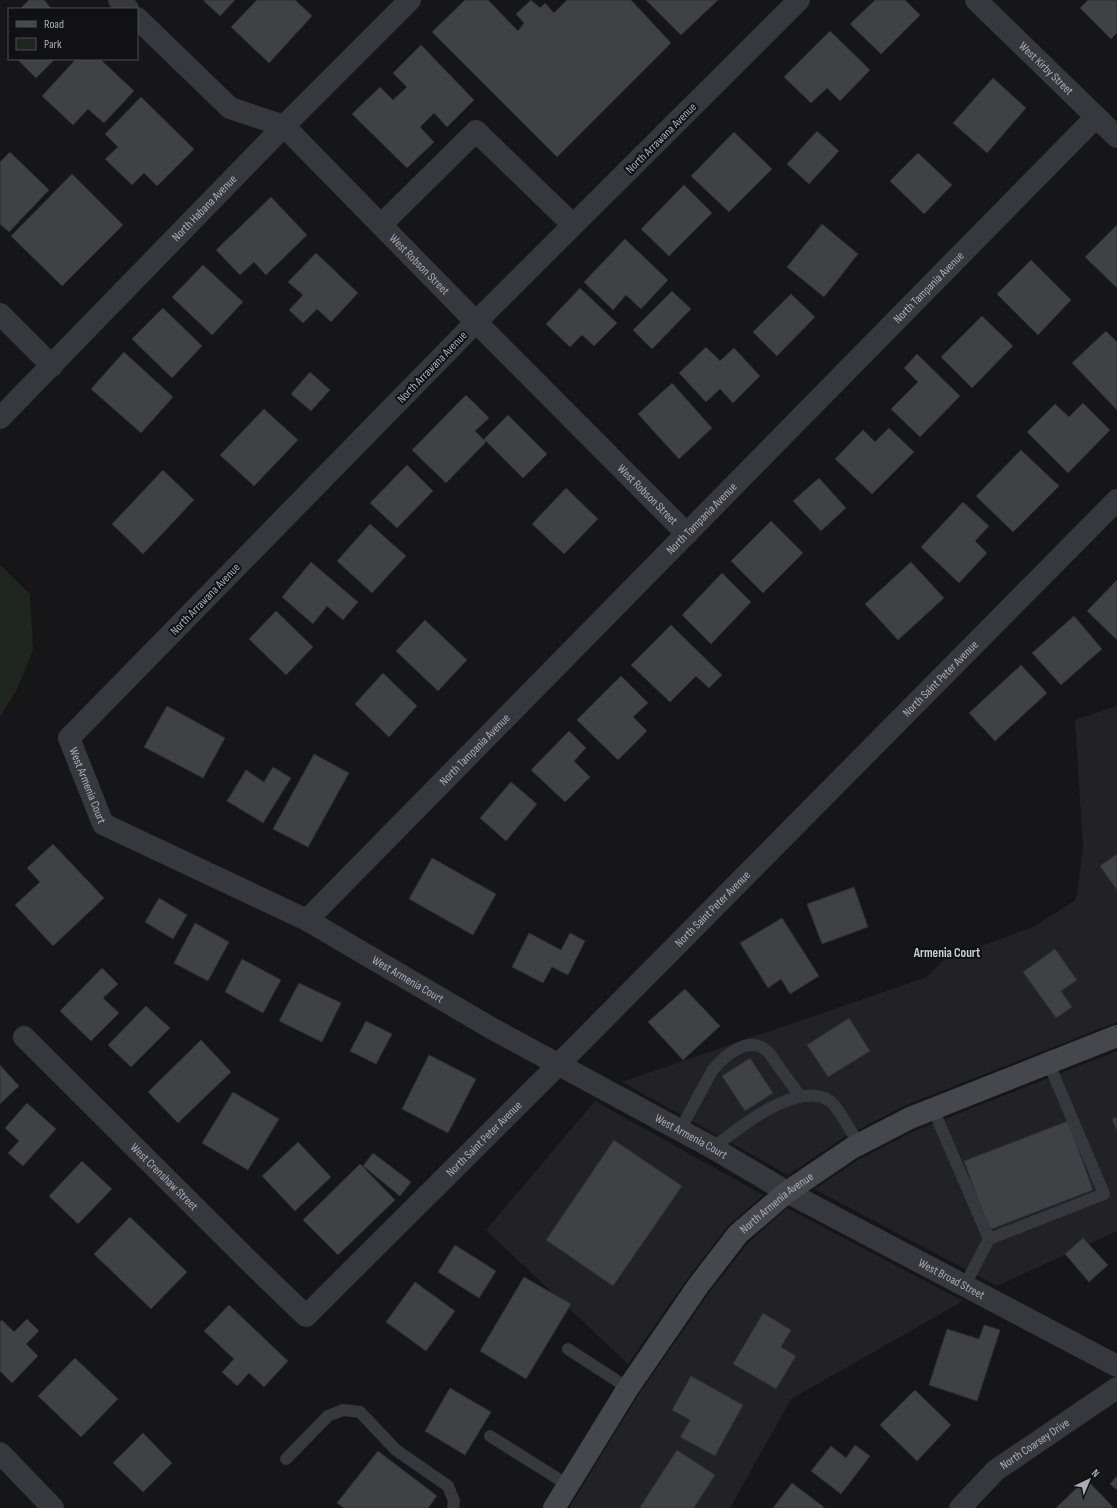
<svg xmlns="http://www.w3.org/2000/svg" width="1117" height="1508" font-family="'Sofia Sans Condensed',sans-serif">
<rect width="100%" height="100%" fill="#161618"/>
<path fill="#222225" d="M1117,706V1022L906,1105L846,1136L788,1175L622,1082L927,977L950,953L968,951L1033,927L1076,900L1083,847L1075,720Z
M1117,1051V1231L997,1286L814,1189L858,1160L914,1131Z
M595,1101L763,1195L728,1226L687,1279L628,1364L486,1230Z
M787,1208L963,1301L791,1399L730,1508H569L639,1394L709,1293L748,1243Z"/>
<path fill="#1e261f" d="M0,565L30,594L33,650L17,689L0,717Z"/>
<path fill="#404145" stroke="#303034" d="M29,0H44L52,9H20Z
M203,0H235L220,16Z
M257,0H295L312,16L269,63L231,27Z
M465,0H488L518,31L524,23L516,14L531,0L540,8L545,3L554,13L567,0H631L671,43L557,157L432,32Z
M646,0H718L681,35Z
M875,0H905L920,15L881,54L850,24Z
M1088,0H1117V33L1111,39L1080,8Z
M830,31L870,70L840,101L827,88L811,103L784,77Z
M421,45L474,100L447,127L434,113L420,127L434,142L407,168L352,114L380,87L393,100L407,87L393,73Z
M17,59H55L36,78Z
M76,59H100L134,91L104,123L88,109L73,125L42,96Z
M993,78L1026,108L987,153L953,123Z
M141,97L194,149L157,186L144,173L132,185L105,159L118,147L105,134Z
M817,131L839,151L809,184L787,164Z
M734,132L772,169L729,212L691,176Z
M10,152L49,190L9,232L0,224V162Z
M918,153L952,185L924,214L890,181Z
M72,174L123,225L62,286L11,236Z
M684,185L712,213L669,256L641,229Z
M271,197L307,235L266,275L254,262L240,275L216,250Z
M822,224L858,254L824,297L787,267Z
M1117,225V288L1085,257Z
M625,239L668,280L641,309L626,295L613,310L584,282Z
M316,253L358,293L331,322L317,309L303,323L289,310L303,295L288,282Z
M1031,260L1071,300L1038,335L997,294Z
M203,265L243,302L212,335L172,297Z
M580,288L617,323L594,346L582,335L570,347L546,324Z
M672,291L691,309L652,349L633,330Z
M791,294L815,317L777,356L753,332Z
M163,308L202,346L172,378L132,339Z
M982,316L1013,346L972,388L941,357Z
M1106,331L1117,342V410L1072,363Z
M706,347L720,361L734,348L760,376L733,403L720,389L706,402L679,373Z
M124,352L173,397L141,433L91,389Z
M917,354L960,396L920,437L891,409L918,382L904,368Z
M310,372L330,390L311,411L291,394Z
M672,383L712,428L679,459L638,414Z
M466,395L489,418L475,431L486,442L446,483L412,450Z
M1083,403L1110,430L1068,473L1027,432L1055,404L1069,417Z
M264,409L298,440L254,486L220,455Z
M508,415L547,454L523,478L484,439Z
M889,428L914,452L872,494L835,459L863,430L875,442Z
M1021,450L1059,486L1013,532L976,496Z
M407,465L433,491L397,528L370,503Z
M163,470L194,500L143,554L112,524Z
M819,478L846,508L821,531L793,501Z
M566,488L598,519L564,554L532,524Z
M963,502L989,526L975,541L987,553L959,583L921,547Z
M771,521L803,553L763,593L731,561Z
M370,524L406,556L372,593L337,561Z
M311,562L358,602L343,620L327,606L313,624L282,597Z
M911,562L944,598L898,640L865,604Z
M722,573L751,602L711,644L682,615Z
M1117,580V640L1087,611Z
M276,611L313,647L286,675L249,639Z
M1074,616L1102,649L1061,685L1032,653Z
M425,620L467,660L438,691L396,651Z
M671,625L722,675L709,688L696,676L670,702L631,665Z
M1021,665L1047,693L995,741L969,713Z
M383,673L417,706L389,737L355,704Z
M621,676L648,703L633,717L647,731L618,760L577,720Z
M167,706L225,738L203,778L144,747Z
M569,731L586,748L574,761L590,777L565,802L531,770Z
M314,754L349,773L308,847L273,829Z
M273,767L291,778L263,823L227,801L246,770L264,782Z
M511,782L537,804L506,841L480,818Z
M53,844L104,898L53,946L15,905L40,882L27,868Z
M1117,854V890L1100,866Z
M432,858L496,894L473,935L409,899Z
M854,887L868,927L822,944L807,904Z
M159,898L187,915L173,939L145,922Z
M782,918L819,976L790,994L781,979L768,988L740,943Z
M195,923L229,942L208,981L174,963Z
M529,933L561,950L570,933L585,941L568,975L552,967L543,983L512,967Z
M1055,949L1077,980L1061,991L1072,1007L1056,1018L1023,972Z
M242,959L281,980L263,1013L225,992Z
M102,968L118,984L103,998L119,1013L91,1041L60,1011Z
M299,983L341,1003L322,1042L279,1021Z
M685,989L720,1026L683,1060L648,1022Z
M146,1006L170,1028L131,1067L108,1045Z
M849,1018L870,1051L828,1077L807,1045Z
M366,1021L392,1034L376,1064L350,1051Z
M201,1040L231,1072L178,1123L148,1092Z
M429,1055L476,1079L448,1133L402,1109Z
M750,1058L773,1093L745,1111L722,1076Z
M0,1065L19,1086L0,1104Z
M233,1092L279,1119L248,1170L202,1143Z
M27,1103L56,1129L23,1166L8,1153L19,1141L5,1128Z
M1117,1117V1132L1112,1119Z
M1068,1121L1093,1190L989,1230L964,1161Z
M614,1140L682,1186L613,1286L546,1240Z
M298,1142L331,1177L295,1211L262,1176Z
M373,1153L411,1182L400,1196L363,1166Z
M82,1161L112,1189L78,1224L49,1196Z
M360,1164L395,1200L338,1255L303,1220Z
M130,1217L187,1272L151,1309L94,1254Z
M1083,1238L1108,1265L1089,1282L1065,1254Z
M455,1245L496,1271L479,1298L438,1272Z
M524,1277L571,1304L526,1379L480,1351Z
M415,1282L455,1311L426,1351L386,1322Z
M229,1305L288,1361L264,1387L249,1373L237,1386L222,1372L234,1359L204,1331Z
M763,1313L791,1330L781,1347L796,1356L776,1389L733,1364Z
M27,1319L39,1331L26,1344L38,1356L12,1383L0,1371V1322L2,1320L14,1332Z
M984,1325L1000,1330L977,1401L929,1385L947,1329L979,1339Z
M75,1358L118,1399L81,1437L38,1396Z
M691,1376L743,1405L715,1456L680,1437L690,1420L672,1410Z
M450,1388L491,1412L465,1455L425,1431Z
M915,1390L951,1425L917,1461L880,1425Z
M143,1433L172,1463L143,1492L113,1463Z
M855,1445L870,1456L841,1494L811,1471L831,1446L846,1458Z
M677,1450L715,1475L694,1508H641L640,1507Z
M378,1451L437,1496L428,1508H344L337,1503Z
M1117,1476V1490L1110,1484Z
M1086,1479L1114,1508H1056Z
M792,1483L825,1508H773Z"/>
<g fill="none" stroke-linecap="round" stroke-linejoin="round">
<path stroke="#37383d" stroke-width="12" d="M933,1109L989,1239L965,1285
M680,1130L712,1071C723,1057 748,1034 767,1051C771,1054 773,1059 776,1063C784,1074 792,1085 800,1096
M713,1148C737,1129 798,1079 830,1101C839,1108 852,1134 859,1144
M989,1239L1104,1194L1049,1064
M568,1349L628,1388
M490,1436L568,1485
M286,1459L328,1416L343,1410L360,1412L396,1450L448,1486L454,1501L453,1508"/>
<g stroke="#37383d" stroke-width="22">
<path d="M119,0L128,9"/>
<path id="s1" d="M799,0L476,322L69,738L103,824L307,920L491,1028L713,1148L787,1192L1117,1366"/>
<path id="s2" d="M976,0L1117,137"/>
<path id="s3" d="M137,18L230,108L284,126L476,322L687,534"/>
<path d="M381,225L476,131L573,225"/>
<path d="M0,314L52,366"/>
<path id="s4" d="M307,920L1096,117"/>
<path id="s5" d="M24,1037L250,1262L306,1316L559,1064L1117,500"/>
<path d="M0,1453L53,1508"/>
<path id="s6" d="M960,1508L996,1470L1117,1388"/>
</g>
<path stroke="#37383d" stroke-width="22" id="s7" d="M0,418L284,126L410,0"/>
<path stroke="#45474d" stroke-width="22" id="s8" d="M554,1508L628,1388L698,1286L738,1234L787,1192L852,1148L910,1118L1117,1036"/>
</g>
<g text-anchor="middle" stroke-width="4" stroke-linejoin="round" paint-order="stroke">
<g font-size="12" fill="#a8adb8" stroke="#111113">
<text dy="4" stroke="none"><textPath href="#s2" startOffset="98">West Kirby Street</textPath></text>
<text transform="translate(661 138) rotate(-45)" y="4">North Arrawana Avenue</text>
<text dy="4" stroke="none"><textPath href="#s7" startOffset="293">North Habana Avenue</textPath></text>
<text dy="4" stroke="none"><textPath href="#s3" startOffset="380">West Robson Street</textPath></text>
<text dy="4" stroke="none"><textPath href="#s4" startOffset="887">North Tampania Avenue</textPath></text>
<text transform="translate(432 367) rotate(-46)" y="4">North Arrawana Avenue</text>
<text dy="4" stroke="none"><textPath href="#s3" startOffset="704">West Robson Street</textPath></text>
<text dy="4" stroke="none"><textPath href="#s4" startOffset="563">North Tampania Avenue</textPath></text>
<text transform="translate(205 599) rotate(-46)" y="4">North Arrawana Avenue</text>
<text dy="4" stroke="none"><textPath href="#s5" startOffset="1296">North Saint Peter Avenue</textPath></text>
<text dy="4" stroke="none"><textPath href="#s4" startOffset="239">North Tampania Avenue</textPath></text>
<text dy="4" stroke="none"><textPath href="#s1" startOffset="1089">West Armenia Court</textPath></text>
<text dy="4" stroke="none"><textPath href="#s5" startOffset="972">North Saint Peter Avenue</textPath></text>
<text dy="4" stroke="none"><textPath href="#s1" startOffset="1473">West Armenia Court</textPath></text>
<text dy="4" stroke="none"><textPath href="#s1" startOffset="1797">West Armenia Court</textPath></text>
<text dy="4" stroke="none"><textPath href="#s5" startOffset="648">North Saint Peter Avenue</textPath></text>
<text dy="4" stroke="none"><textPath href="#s5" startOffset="198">West Crenshaw Street</textPath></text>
<text dy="4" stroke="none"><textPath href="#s8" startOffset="380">North Armenia Avenue</textPath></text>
<text dy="4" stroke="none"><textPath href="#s1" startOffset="2094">West Broad Street</textPath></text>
<text dy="4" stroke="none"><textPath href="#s6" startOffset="99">North Coarsey Drive</textPath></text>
</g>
<g font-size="13" font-weight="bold" fill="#c9ccd4" stroke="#111113">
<text x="947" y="957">Armenia Court</text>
</g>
</g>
<rect x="8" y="8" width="130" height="52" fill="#111113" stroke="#4d4f55"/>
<rect x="16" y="21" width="20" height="6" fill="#45474d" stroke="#4d4f55"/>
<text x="44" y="28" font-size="12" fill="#a8adb8">Road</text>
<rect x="16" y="38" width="20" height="12" fill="#1e261f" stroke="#4d4f55"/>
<text x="44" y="48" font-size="12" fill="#a8adb8">Park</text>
<g transform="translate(1089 1480) rotate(44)" stroke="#111113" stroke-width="3" paint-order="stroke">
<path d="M0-3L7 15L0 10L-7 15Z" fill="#a8adb8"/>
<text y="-6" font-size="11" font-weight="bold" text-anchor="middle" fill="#a8adb8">N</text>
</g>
</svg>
